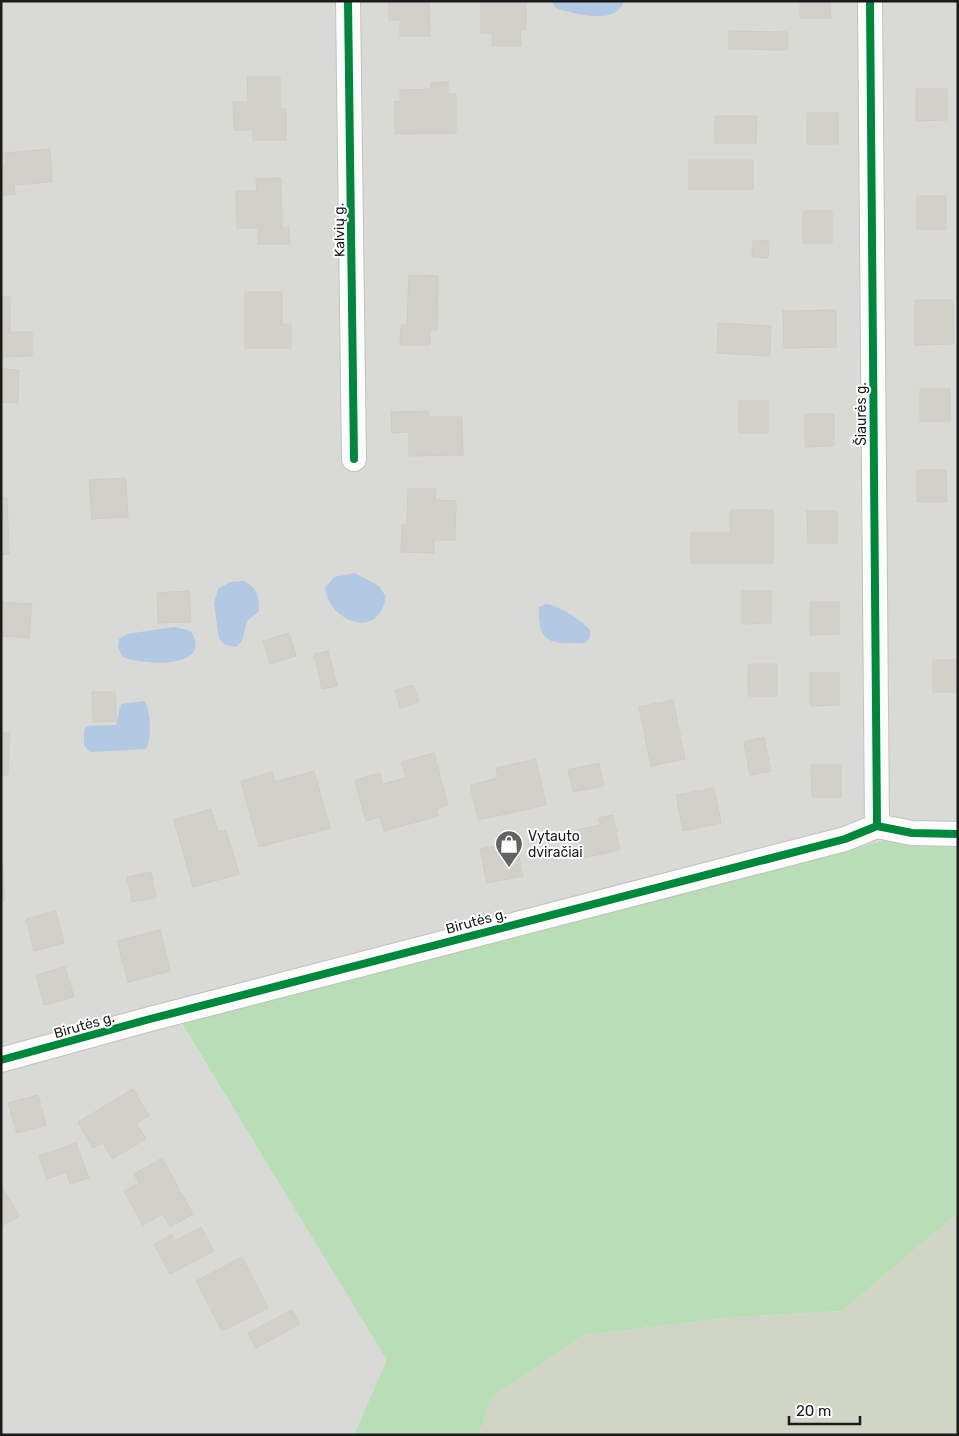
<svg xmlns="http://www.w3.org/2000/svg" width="959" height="1436" font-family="Rubik,sans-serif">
<rect width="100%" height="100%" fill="#eaeae4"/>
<path fill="#d9d9d5" d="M1,1H958V845L176,1015L388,1360L354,1435H1Z"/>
<path fill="#d0d5c5" d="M958,1213V1435H479L491,1398L583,1335L736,1317L842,1311Z"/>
<path fill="#b8ddb7" d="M884,841L958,845V1213L842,1311L736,1317L583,1335L491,1398L479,1435H354L387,1360L176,1014Z"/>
<path fill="#b3c8e2" d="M551,1H624C616,27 573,13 556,8Z
M355,573L379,586L386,597C377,643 328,619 325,588L334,577Z
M244,581C258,588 259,597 259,611L247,621L242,641L236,647L225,645L219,639L214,603L218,589L230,582Z
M546,604C560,606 580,619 590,630V638L585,643C554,644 537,646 539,607Z
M174,627L191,631C215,670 142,665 123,657L118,647L119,639L127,634Z
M145,701C151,715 152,736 146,749L90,752L84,745V730L87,726L116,725L121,704Z"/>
<path fill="#d1d0cb" stroke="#ceccc5" d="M389,1H429L430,36H400V20H389Z
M481,1H526V29L520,30L521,46H492V33H481Z
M800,1H830L831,18H800Z
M729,31L788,32L787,50L729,49Z
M247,77H280V109H286V140H253V130H234L233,102H248Z
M448,82V94H456V133L395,134V101L400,102V90L431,89V83Z
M916,89H947V120L916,121Z
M807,113H838V144H807Z
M715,116H757L756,143H715Z
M50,149L52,182L14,185L15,194L1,195V165H5V153Z
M689,160H753V189H689Z
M281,178L282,228H289L290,244H258V228H237L236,191H257L256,179Z
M917,196H946V229H917Z
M803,211H832V243H803Z
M753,240L769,241L768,258L752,257Z
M409,275L438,276L437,330H430V345H400L401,325H407Z
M245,292H282V324H291V348H245Z
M1,297H10V332H32V356L1,357Z
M915,300H953L954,344L915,345Z
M836,310V347L784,348L783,311Z
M718,323L771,326L770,356L717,353Z
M1,369L19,370L18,403L1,402Z
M920,389H950V421H920Z
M739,401H768V433H739Z
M429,411L428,417H462L463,455L409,456V432L392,433L391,412Z
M805,414H834V446L805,447Z
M917,470H946L947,502H917Z
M126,478L128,517L92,519L89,480Z
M408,489H436L435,500L456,501L455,540H434V553L401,552L402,525H407Z
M1,498H7L9,554L1,555Z
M730,510H773V563H691V533H730Z
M807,511H837V543H808Z
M189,591L191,622L158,623L157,593Z
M742,591H771V623L742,624Z
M1,602L32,604L29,638L1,636Z
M810,602H839V634L810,635Z
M289,633L296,656L270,664L263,641Z
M328,651L337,686L322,689L314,654Z
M933,660H958V692H933Z
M748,664H777V696H748Z
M810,673H839V705L810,706Z
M413,685L419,702L400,708L395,690Z
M92,692H115L116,721L93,722Z
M673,700L685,759L651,766L639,707Z
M1,733H10L8,775H1Z
M764,737L771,771L750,775L744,742Z
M434,753L448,805L436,809L438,816L384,831L380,817L366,821L355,780L380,773L382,784L406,778L402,762Z
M536,759L546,805L478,820L470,785L498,778L496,768Z
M599,763L604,786L573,792L568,770Z
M811,765H841V797H812Z
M314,771L330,828L259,847L241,781L272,772L275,782Z
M714,788L721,823L683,831L676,795Z
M211,809L218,832L226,830L239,874L193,887L174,820Z
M613,815L620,850L582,858L577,830L600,825L598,818Z
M516,842L523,876L487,883L480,849Z
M1,865H3L4,901H1Z
M151,872L156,898L132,902L127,877Z
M56,911L64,943L34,951L26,919Z
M160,930L170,971L128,982L117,941Z
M65,967L74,997L44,1005L36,975Z
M133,1089L149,1116L136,1123L146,1139L112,1159L103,1143L93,1148L78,1122Z
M38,1095L46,1125L17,1133L8,1103Z
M76,1143L89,1178L70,1184L66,1172L47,1179L39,1156Z
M162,1158L193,1214L170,1227L163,1214L143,1225L124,1191L139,1183L134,1174Z
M1,1185L19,1216L1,1226Z
M201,1227L214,1251L170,1274L154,1244L172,1235L175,1241Z
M242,1257L268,1308L222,1331L196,1281Z
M292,1310L300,1324L256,1348L248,1333Z"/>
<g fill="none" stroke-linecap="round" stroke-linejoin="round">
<g stroke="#c2c2c0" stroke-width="26">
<path id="minor" d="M348,1L354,459
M870,1L877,826
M1,1060L150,1019L845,839L877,826L912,833L958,834"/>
</g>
<use href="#minor" stroke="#fcfcfb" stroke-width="24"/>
<g stroke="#fff" stroke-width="11">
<path id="cycleway" d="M348,1L354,459
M870,1L877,826
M1,1060L150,1019L845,839L877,826L912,833L958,834"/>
</g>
<use href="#cycleway" stroke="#00873e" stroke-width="8"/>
</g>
<defs>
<g id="shop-pin" transform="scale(1.4375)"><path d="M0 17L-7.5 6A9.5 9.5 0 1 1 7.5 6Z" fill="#636361" stroke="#fff"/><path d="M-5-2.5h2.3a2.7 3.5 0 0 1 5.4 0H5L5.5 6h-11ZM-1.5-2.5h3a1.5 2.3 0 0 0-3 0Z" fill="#fff"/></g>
</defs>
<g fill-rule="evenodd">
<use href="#shop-pin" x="509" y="844"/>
</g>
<g text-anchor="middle" stroke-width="4" stroke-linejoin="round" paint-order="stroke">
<g font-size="14" fill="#1b1b1b" stroke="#fff">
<text transform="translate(339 230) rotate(-91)" y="5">Kalvių g.</text>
<text transform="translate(861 414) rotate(-90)" y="5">Šiaurės g.</text>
<text transform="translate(476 921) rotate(-15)" y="5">Birutės g.</text>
<text transform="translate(84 1025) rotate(-16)" y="5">Birutės g.</text>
</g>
<g font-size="14" fill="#1b1b1b" stroke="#fff" text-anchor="start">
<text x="528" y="841">Vytauto<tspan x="528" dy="16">dviračiai</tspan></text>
</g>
</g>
<rect width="959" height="1436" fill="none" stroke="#1b1b1b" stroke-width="5"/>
<path d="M789 1416v8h71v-8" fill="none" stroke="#1b1b1b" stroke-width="2.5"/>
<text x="796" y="1416" font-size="15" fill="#1b1b1b" stroke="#ffffff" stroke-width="4" paint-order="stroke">20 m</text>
</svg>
